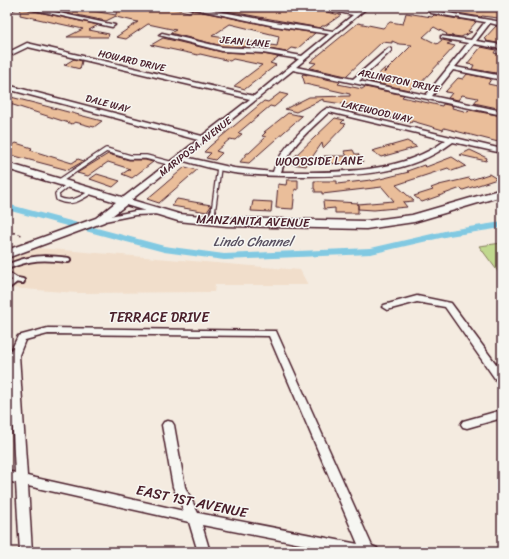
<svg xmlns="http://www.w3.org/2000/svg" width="509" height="559" font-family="Sriracha,sans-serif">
<rect width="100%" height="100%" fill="#f4ebe0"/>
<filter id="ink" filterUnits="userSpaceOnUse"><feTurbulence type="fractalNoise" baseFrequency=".025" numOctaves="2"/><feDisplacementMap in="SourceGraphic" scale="8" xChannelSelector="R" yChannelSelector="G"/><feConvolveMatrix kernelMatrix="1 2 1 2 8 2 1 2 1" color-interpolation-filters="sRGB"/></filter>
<g filter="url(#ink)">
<path fill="#f1decb" d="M38,248L300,270L308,285H215L214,292L77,293L10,288L7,291V260Z"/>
<path fill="#c0d88e" stroke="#857c5c" d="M502,243V277L479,246Z"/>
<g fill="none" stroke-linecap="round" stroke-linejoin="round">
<path fill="#81c9e2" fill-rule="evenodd" d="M7,204L164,246L224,254L371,248L449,230L502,222V228L449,236L371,254L224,260L164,252L7,210Z"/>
</g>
<path fill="#eabe9a" stroke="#4a1f2b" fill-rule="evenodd" d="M38,7H70L116,15L117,7H166L189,12L193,10L275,27L315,33L297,49L291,48L286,52L263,48L222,46L170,33L176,30L148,24L126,39L116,37L138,22L116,17V16L106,21ZM230,24L279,36L277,46L212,36Z
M204,7H313L311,9L341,15L325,26H322L320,28Z
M442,7H502V16L498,18L482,16L481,17L439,10Z
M21,8L98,25L89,30L109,34L108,37H67L83,29L20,15Z
M406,13L432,17L434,15L476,22L468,31L472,32L461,37L446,35L447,34L434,27L423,37L437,44L442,40L452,42L447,44L455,46L419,85L415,84L409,90L370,82L386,67L384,73L412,45L399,44L392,41V43L382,42L346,76L310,68L316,63L310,62L358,23L383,28L390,22L403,24Z
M496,26L502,27V36L497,43L486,41L487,40L484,39Z
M163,38L222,52L263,54L278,57L270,63L276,65L245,89L234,86L262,65L233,59L230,61L200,54L198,55L151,45Z
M481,47L496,50L494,53L502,55V73L497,72L496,73L472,69L474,65L467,64Z
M74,59L82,61L80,69L64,65Z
M303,74L340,82L338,84L362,89L365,87L404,95L402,97L442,106L443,104L453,106L452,108L468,112L470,110L502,116V143L444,128L443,130L412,121L411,123L383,116L348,106L349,105L323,101V99L296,112L285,109L309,97L350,96V94L305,84L302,75Z
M467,74L491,79L488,84L502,87V109L474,103L478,98L462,95L458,100L448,98L452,93L445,92L458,78L463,79Z
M280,93L288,95L274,107L270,106L238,133L242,134L235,140L230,139L216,151L222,153L215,160L206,158L211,153L204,152L210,146L264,101L268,102Z
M7,96L38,104L102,121L94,127L75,122L72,124L7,103Z
M288,113L302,116L249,163L240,162L247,153H249L266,137L262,136L266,132H264Z
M335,118L344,120L341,123L346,124L323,148L322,143L306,166L292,164L296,158L294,157Z
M407,141L417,147L381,157L372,151Z
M16,143L32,148L30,150L72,163L78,159L84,161L68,170L7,154V149Z
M353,150L355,154H358L363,162L325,164L324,156H347L344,151Z
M470,150L487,158L486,161L460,155Z
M108,154L129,160H145L153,162L132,178L122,174L130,169L108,162L88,176L77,173Z
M452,157L466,166L452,171L448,168L396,185L414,201L403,202L407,207L374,210L358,209V204L394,201L382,187L322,194V192H315V189H314V181H337V184L371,180L372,181L409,172L407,171L424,165L426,167Z
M185,167L197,170L159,203L147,199Z
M97,174L120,181L113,187L90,179Z
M489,174L497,179L463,190L461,188L422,202L414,196L433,190L431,188L439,185L469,178L471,180Z
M287,180H298V190L295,189L293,209L276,208L278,184L286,185Z
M177,199L211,205V206L207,212L172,206Z
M253,201L272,202L271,212L251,211Z
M323,201L358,203V213H335V208L324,209Z"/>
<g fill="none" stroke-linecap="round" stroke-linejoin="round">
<g stroke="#4a1f2b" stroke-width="6">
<path id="lane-far1" d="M58,182L106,150L130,157H146L173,164
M68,185L57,194L58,199C71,205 80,199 91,192
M213,213L219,168"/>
</g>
<g stroke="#4a1f2b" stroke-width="8">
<path id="lane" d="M212,221L213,212
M7,267C30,257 44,257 68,260
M7,274L16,280L7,287
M16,280L22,281"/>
</g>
<g stroke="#4a1f2b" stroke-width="3">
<path id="street" d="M21,7H31L115,25L112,27Z
M185,7H196L275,22L333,31L353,15L316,7H327L356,12L362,7H368L296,67L353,79L389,48L391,49V51L359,81L426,95L468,43L441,38V36L471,40L485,22L431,13L428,11L429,10L502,22V26L490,23L476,41L502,45V49L474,44L455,67L502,76V80L453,70L432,96L502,111V115L293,70L185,157L234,168L273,172C280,150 297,135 313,120C318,116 322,110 328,108L502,149V153L453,142C409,175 357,176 304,176C281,176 257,176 234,173C216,170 198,165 181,160L126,204H120L119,202L120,200L198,140L7,89V85L202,136L250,99L28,47L7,57V53L27,43L254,96L299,59L263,53L222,51L159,35L162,33L222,47L263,49L302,56L329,34L275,26ZM329,112L446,140C399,175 337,172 281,172C289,146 310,130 329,112Z
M158,210L162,212L161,214L135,215L100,222L96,220L100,218L135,211Z
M417,296L451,303L502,372V384L498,383L445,307L417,302L387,310L382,307L384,305Z
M48,328L276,331L372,546L377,548L378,552H342L202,525L210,552H198L189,522L28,486L32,552H20L16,483L7,481V471L15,473L9,355L18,336ZM48,334L269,336L358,544L198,513L185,487L174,425L172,422L168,421L164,422L162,425L173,487L184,511L27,476L19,355L25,340Z
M502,410V418L467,428L463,427L461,424L463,421Z"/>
</g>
<g stroke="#4a1f2b" stroke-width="3">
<path id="secondary" d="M7,7H18L7,12Z
M7,163L179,214L227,218L366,221L412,215L502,189V196L414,222L366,229L227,226L178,221L126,205L104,222L7,258V250L96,218L116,202L7,169Z"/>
</g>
<path stroke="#4a1f2b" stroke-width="1.5" stroke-dasharray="3 3" stroke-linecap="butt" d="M7,231L22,235"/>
<use href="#lane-far1" stroke="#f6f6f2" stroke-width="3.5"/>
<use href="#lane" stroke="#f6f6f2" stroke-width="4.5"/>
<use href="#street" fill="#f6f6f2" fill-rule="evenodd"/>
<use href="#secondary" fill="#f6f6f2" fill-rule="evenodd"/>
</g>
</g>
<g text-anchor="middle" stroke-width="3" stroke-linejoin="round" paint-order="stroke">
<g font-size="10" fill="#4a1f2b" stroke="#f6f6f2">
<text transform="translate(245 41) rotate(5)" y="4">JEAN LANE</text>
<text transform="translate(132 60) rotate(13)" y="4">HOWARD DRIVE</text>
<text transform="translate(399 80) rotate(12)" y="4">ARLINGTON DRIVE</text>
<text transform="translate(108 103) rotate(15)" y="4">DALE WAY</text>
<text transform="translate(377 111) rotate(13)" y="4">LAKEWOOD WAY</text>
<text transform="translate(195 146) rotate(-38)" y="4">MARIPOSA AVENUE</text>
</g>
<g font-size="12" fill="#4a1f2b" stroke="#f6f6f2">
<text transform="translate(319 161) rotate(-1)" y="4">WOODSIDE LANE</text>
<text transform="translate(253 221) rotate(2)" y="4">MANZANITA AVENUE</text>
</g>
<g font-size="13" font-style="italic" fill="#5a5262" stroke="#f6f6f2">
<text x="253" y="246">Lindo Channel</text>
</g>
<g font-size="14" fill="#4a1f2b" stroke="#f6f6f2">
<text x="159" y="322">TERRACE DRIVE</text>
<text transform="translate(192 501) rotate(12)" y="5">EAST 1ST AVENUE</text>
</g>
</g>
<rect width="509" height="559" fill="none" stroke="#f6f6f2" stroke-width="24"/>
<rect x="12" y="12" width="485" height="535" fill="none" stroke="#4a1f2b" stroke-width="1.5" filter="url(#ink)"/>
</svg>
